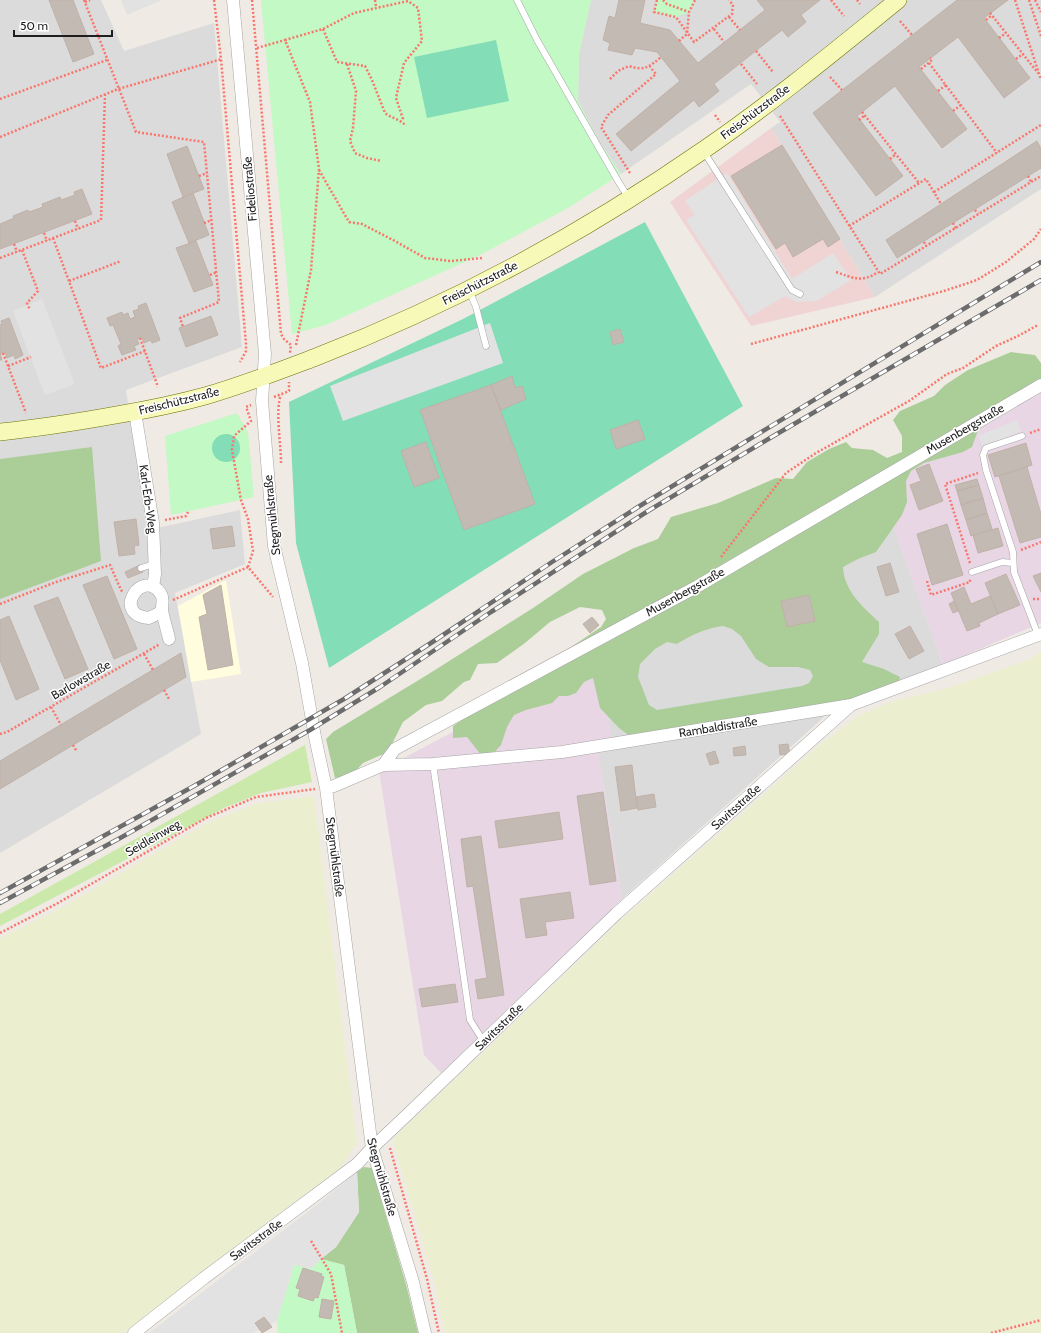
<svg xmlns="http://www.w3.org/2000/svg" width="1041" height="1333" font-family="Cabin,sans-serif">
<rect width="100%" height="100%" fill="#efebe4"/>
<path fill="#dcdbdb" d="M0,0H101L124,51L214,23L242,347L126,390L148,530L240,510L245,564L175,593L201,734L0,853Z
M591,0H1041V189L875,297L771,128L780,122L751,84L621,174L599,141L578,101L579,54Z
M879,486L943,665L834,708L622,899L598,753L614,750L595,657Z"/>
<path fill="#f0d4d4" d="M771,128L875,297L751,326L670,202Z"/>
<path fill="#e8d6e5" d="M1041,390V623L943,665L879,486Z
M595,657L615,750L598,753L622,899L441,1073L424,1055L379,771Z"/>
<path fill="#fffdde" d="M226,580L241,674L191,682L178,606Z"/>
<path fill="#eceed0" d="M1041,652V1319L989,1333H445L433,1278L393,1141L402,1130L620,921L823,742L862,714L893,701L948,688L1028,660Z
M314,796L357,1143L337,1173L293,1203L124,1333H0V938L61,908L207,823L258,803Z
M1041,1320V1333H994Z"/>
<path fill="#cbe9ab" d="M305,745L312,782L261,793L224,808L0,926V914Z"/>
<path fill="#abce99" fill-rule="evenodd" d="M1011,352L1035,355L1041,363V383L996,409L977,433L972,447L963,452L924,463L911,471L906,481L907,502L902,515L876,552L858,559L843,567C844,591 863,607 879,622V634L862,662L884,669L900,677L899,684L876,693L814,709L631,737L619,728L600,708L593,678L584,682L576,693L568,696H559L552,703L526,710L514,715L507,727L501,745L491,756L481,755L467,737L453,738V726L601,627L606,619L602,610L580,607L550,622L525,643L497,663L478,664L470,680L464,682L442,701L426,705L403,722L388,752L363,763L352,775L335,778L326,739L333,732L427,675L533,608L583,574L634,548L658,539L671,517L718,503L776,478L793,479L807,462L829,449L846,442L852,448L873,450L887,458L902,452V436L893,420L900,411L934,396L945,385L968,370ZM723,626L732,629L741,636L756,659L769,667H798L810,670L813,676L809,683L802,686L657,710L649,705L638,677L640,664L655,649L667,642L677,644C691,635 706,628 723,626Z
M92,447L101,561L0,599V459Z
M364,1167L372,1168L374,1176L406,1284L418,1333H357L344,1265L321,1259L336,1247L359,1212L357,1172Z"/>
<path fill="#c2f9c4" d="M261,0H591L579,54L578,101L599,141L621,174L568,208L480,255L326,325L292,334Z
M657,0H695L689,12L676,17L654,12Z
M237,413L248,432L254,497L171,515L165,436Z
M321,1259L344,1265L357,1333H278L277,1321L294,1265L311,1269Z"/>
<path fill="#83ddb7" d="M496,40L509,101L427,118L414,57Z
M645,222L743,406L329,668L296,543L289,402L463,319Z
M212 448a14 14 0 1 1 28 0a14 14 0 1 1-28 0Z"/>
<path fill="#e2e2e2" d="M121,0H162L127,15Z
M727,173L792,279L833,253L851,280L817,301L796,302L785,296L749,317L686,220L695,215L685,201Z
M42,299L75,384L45,395L13,311Z
M490,323L503,363L343,421L330,386Z
M1017,420L1021,431L983,447L978,436Z
M357,1172L359,1212L336,1247L321,1259L311,1269L294,1265L277,1321L253,1333H149L319,1203Z"/>
<path fill="#c4bab4" stroke="#c0b1a7" d="M49,0H73L94,54L73,62Z
M619,0H645L640,23L670,30L698,63L765,10L757,0H820L801,15L806,22L788,37L782,30L714,84L719,91L699,107L694,100L631,151L616,134L680,81L657,52L635,48L632,55L608,50L610,43L603,40L609,16L615,18Z
M957,0H1008L984,18L1030,78L1004,98L958,37L919,67L967,129L942,148L895,86L857,116L903,176L876,196L813,113Z
M1037,141L1041,149V168L897,258L886,240Z
M782,145L840,239L828,247L823,239L793,257L785,243L776,249L731,176Z
M187,146L204,189L183,197L167,154Z
M82,189L92,214L0,249V224L14,218L13,216L28,210L29,212L43,207L42,204L60,197L61,200L75,195L74,192Z
M193,193L209,235L189,243L172,202Z
M196,241L213,285L194,292L176,248Z
M146,303L160,340L152,343L151,340L144,343L142,337L137,339L139,344L134,346L136,350L122,355L118,346L121,344L113,325L110,326L107,318L122,312L123,315L128,313L130,319L135,317L133,311L139,309L138,306Z
M211,316L218,335L186,347L179,328Z
M9,318L23,355L15,359L14,355L7,358L5,352L0,354L2,360H0V325L2,324L1,321Z
M620,329L624,342L613,345L610,332Z
M512,376L515,388L522,386L526,399L501,410L491,385Z
M491,385L535,504L464,530L420,410Z
M638,420L645,439L616,449L610,430Z
M426,442L439,478L414,487L401,451Z
M1026,443L1032,465L995,477L988,455Z
M929,464L943,501L919,510L910,485L921,481L916,469Z
M1027,467L1041,514V537L1020,543L999,476Z
M977,479L979,485L957,491L955,485Z
M979,485L983,498L961,505L957,491Z
M983,498L987,513L966,520L961,505Z
M987,513L992,529L971,536L966,520Z
M136,519L139,545L134,546L135,554L119,556L114,522Z
M947,524L963,575L932,585L917,534Z
M232,526L235,546L213,549L210,529Z
M998,528L1003,546L978,553L973,535Z
M890,563L899,592L886,596L877,567Z
M140,565L143,572L128,578L125,572Z
M1041,573V592L1033,576Z
M1006,574L1020,605L998,614L985,583Z
M107,576L137,649L114,659L83,585Z
M221,585L233,665L208,670L199,617L207,614L203,595Z
M964,587L971,604L990,596L998,614L979,623L980,626L967,631L951,593Z
M809,595L815,621L787,627L781,601Z
M58,597L88,669L65,679L34,606Z
M954,601L958,611L953,613L949,604Z
M9,616L39,689L16,700L0,660V620Z
M592,617L599,625L590,633L583,624Z
M910,626L924,651L909,659L895,634Z
M181,653L186,677L0,789V761Z
M788,744L790,754L780,755L779,745Z
M745,746L746,755L734,756L733,748Z
M715,751L719,763L710,765L706,754Z
M632,765L637,808L621,811L615,767Z
M603,792L616,881L590,885L577,796Z
M654,794L656,807L638,810L636,797Z
M559,812L563,839L499,848L495,821Z
M481,836L504,995L478,999L475,980L487,978L473,886L467,887L461,839Z
M570,892L574,918L545,922L547,935L526,938L520,899Z
M455,984L458,1002L422,1007L419,989Z
M303,1268L322,1274L321,1276L324,1277L318,1298L315,1297L313,1301L298,1296L300,1289L296,1288Z
M322,1299L334,1301L331,1319L319,1317Z
M264,1317L272,1327L262,1333L255,1323Z"/>
<g fill="none" stroke-linecap="round" stroke-linejoin="round">
<g stroke="#a5a5a5" stroke-width="7">
<path id="service" d="M517,0L537,40L618,181L628,197
M704,152L792,290L800,294
M469,290L476,307L486,346
M1022,436L986,448L983,455L986,470L1013,552L1014,572L1038,635
M141,568L154,564
M972,572L1002,562L1013,563
M433,764L470,1020L484,1042"/>
</g>
<g stroke="#a5a5a5" stroke-width="13">
<path id="minor" d="M233,0L265,354L262,401L274,546L302,663L315,737L326,788L372,1148L413,1282L425,1333
M135,412L153,523L155,574L153,587
M162,609L159,613L149,618C110,615 143,566 161,594C164,599 162,603 162,609C162,615 168,632 169,639
M383,765L433,764L562,752L851,705L1041,634
M326,788L334,786L383,765L395,749L698,586L1041,385
M134,1333L204,1278L357,1164L372,1148L408,1114L617,913L851,705"/>
</g>
<g stroke="#6c7406" stroke-width="18">
<path id="secondary" d="M0,432C39,428 77,422 116,415C146,410 176,404 205,396C243,385 279,371 316,357C453,304 584,233 705,149C772,103 835,51 898,0"/>
</g>
<path stroke="#f8766c" stroke-width="2.5" stroke-dasharray="2 2" stroke-linecap="butt" d="M84,0L136,132L204,142L219,302L180,318L183,327
M214,0L221,59L246,344V351L240,362
M252,0L281,334L284,339L291,345L290,353
M375,0L376,7
M657,0L654,12L676,17L694,42L732,14L733,5L729,0
M663,0L667,4L689,12
M831,0L844,16
M857,0L860,4
M1015,0L1041,80
M1029,0L1041,36
M1035,0L1041,12
M85,2L90,0
M990,13L1038,73
M729,17L740,30
M986,20L992,15
M900,21L912,35
M323,29L337,62L365,66L372,80L385,113C391,118 400,119 406,126
M714,29L724,42
M999,38L1006,33
M679,41L687,34L689,12L695,0
M257,48L285,40
M756,51L773,72
M1016,59L1023,54
M929,63L997,153
M347,64L356,91L353,128L350,141L355,153L367,158L381,161
M741,64L757,84
M921,69L932,60L930,58
M830,77L842,90
M610,79L618,71L629,66C645,71 649,67 661,57
M938,91L946,85
M0,99L107,60
M953,111L961,105
M862,112L919,183
M715,115L720,122
M780,116L880,274L1041,176
M859,120L865,115
M0,137L118,89L222,59
M890,159L896,154
M319,170L349,222L362,224L393,240L425,258L451,261L482,258
M630,173L601,127L608,115L656,74L650,67
M199,176L207,173
M1028,176L1031,182
M934,192L1041,125
M975,210L978,214
M75,221L78,229
M204,223L212,220
M953,223L956,229
M849,226L926,179L941,204
M44,233L47,241
M53,238L101,368L145,351
M924,242L926,246
M14,244L17,252
M22,250L38,291L27,303L30,310
M0,258L101,220L105,94
M836,272C853,278 862,283 878,272
M210,275L217,272
M69,281L121,261
M140,338L158,387
M751,344L944,291L977,280L1006,262L1034,239L1041,229
M296,345L311,270L319,169L310,102L285,40L323,29L354,13L408,1L418,8L422,41L404,63L396,98L403,119L402,121
M3,353L26,413
M8,366L31,357
M274,397L289,391V382
M1030,433L1041,429
M281,463C281,445 275,409 281,395
M165,520L186,516L188,512
M1021,550L1041,542
M721,557L786,473L816,453L909,401L947,374L963,368L996,346L1018,336L1038,325
M970,563L945,484L978,473
M248,567L253,551L248,519L241,500L232,450L234,436L251,421L246,407L251,405
M927,581L931,595L970,582V579
M1033,599H1041
M173,600L248,567L273,597
M0,604L56,582L110,565L121,590L123,592
M144,654L153,670
M164,690L169,699
M51,707L61,725
M0,734L7,732L160,644
M73,745L77,752
M0,933L58,903L206,818L256,797L315,789
M390,1148L427,1279L439,1333
M311,1241L331,1274L342,1333
M991,1333L1041,1320"/>
<use href="#service" stroke="#fff" stroke-width="6"/>
<use href="#minor" stroke="#fff" stroke-width="12"/>
<use href="#secondary" stroke="#f7f9b9" stroke-width="17"/>
<g stroke="#6c6c6c" stroke-width="4.5">
<path id="rail" d="M0,893L194,786L344,699L434,641L552,562L638,507L1041,262
M0,903L122,837L310,730L380,687L491,612L648,511L770,438L1041,280"/>
</g>
<use href="#rail" stroke="#fff" stroke-width="3" stroke-dasharray="9" stroke-linecap="butt"/>
</g>
<g text-anchor="middle" stroke-width="3" stroke-linejoin="round" paint-order="stroke">
<g font-size="12" fill="#1e1e1e" stroke="#fff">
<text transform="translate(755 112) rotate(-37)" y="4">Freischützstraße</text>
<text transform="translate(250 189) rotate(-95)" y="4">Fideliostraße</text>
<text transform="translate(480 283) rotate(-27)" y="4">Freischützstraße</text>
<text transform="translate(179 401) rotate(-14)" y="4">Freischützstraße</text>
<text transform="translate(965 429) rotate(-30)" y="4">Musenbergstraße</text>
<text transform="translate(148 499) rotate(82)" y="4">Karl-Erb-Weg</text>
<text transform="translate(272 515) rotate(-96)" y="4">Stegmühlstraße</text>
<text transform="translate(685 592) rotate(-29)" y="4">Musenbergstraße</text>
<text transform="translate(81 680) rotate(-30)" y="4">Barlowstraße</text>
<text transform="translate(718 727) rotate(-9)" y="4">Rambaldistraße</text>
<text transform="translate(736 807) rotate(-42)" y="4">Savitsstraße</text>
<text transform="translate(153 838) rotate(-30)" y="4">Seidleinweg</text>
<text transform="translate(335 857) rotate(83)" y="4">Stegmühlstraße</text>
<text transform="translate(499 1027) rotate(-44)" y="4">Savitsstraße</text>
<text transform="translate(382 1177) rotate(74)" y="4">Stegmühlstraße</text>
<text transform="translate(256 1240) rotate(-36)" y="4">Savitsstraße</text>
</g>
</g>
<path d="M14 30v6h98v-6" fill="none" stroke="#1e1e1e" stroke-width="2"/>
<text x="20" y="30" font-size="12" fill="#1e1e1e" stroke="#ffffff" stroke-width="3" paint-order="stroke">50 m</text>
</svg>
